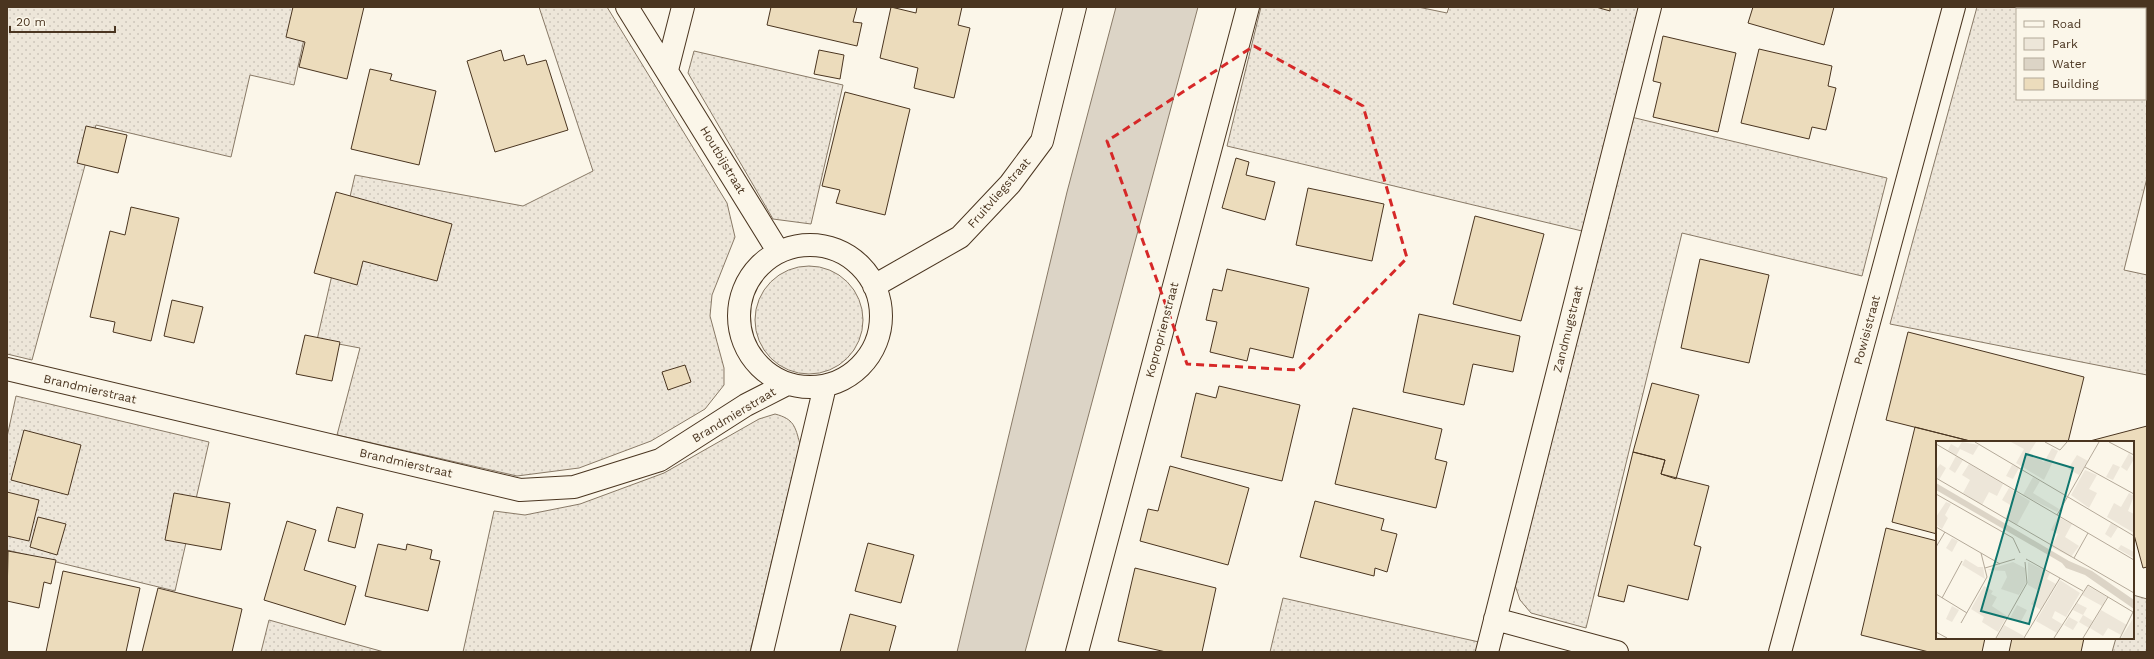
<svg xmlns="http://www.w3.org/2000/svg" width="2154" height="659" font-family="'Work Sans',sans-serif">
<defs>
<pattern id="green-dots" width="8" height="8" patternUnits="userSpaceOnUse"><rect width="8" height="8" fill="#ede6d9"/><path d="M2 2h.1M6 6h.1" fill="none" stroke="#cdc6ba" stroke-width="1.8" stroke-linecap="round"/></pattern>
</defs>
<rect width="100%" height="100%" fill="#fbf6e9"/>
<path fill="url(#green-dots)" stroke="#887966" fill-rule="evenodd" d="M7,7H311L294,85L250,75L231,157L96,125L32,360L7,354Z
M539,7H607L727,203L735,237L712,295L710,316L724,368V385L705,409L651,441L579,468L517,476L337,435L360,348L317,340L355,175L523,206L593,171Z
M1261,7H1418L1447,13L1449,7H1640L1582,231L1227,146Z
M1977,7H2147V178L2124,270L2147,275V375L1890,324ZM2017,9H2145V99H2017Z
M694,51L843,85L811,224L773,219L688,73Z
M1631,117L1887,178L1862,276L1682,233L1586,628L1531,613L1520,600L1515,585Z
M755 320a54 54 0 1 1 108 0a54 54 0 1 1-108 0Z
M16,396L209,442L175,591L7,550V437Z
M775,414C794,419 795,426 800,444L750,652H463L494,511L525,515L580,504L664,473L759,419Z
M2133,595L2147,599V652H2112L2116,638H2133Z
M1283,598L1479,642L1476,652H1270Z
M269,620L384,652H261Z"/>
<path fill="#dcd4c6" stroke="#887966" d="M1116,7H1198L1025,652H957L1067,192Z"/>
<path fill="#ecdcbc" stroke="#4a3520" d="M293,7H364L347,79L299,67L305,42L286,37Z
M771,7H857L853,22L862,23L857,46L767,25Z
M891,7L916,13L917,7H962L958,25L970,28L954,98L914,88L918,68L880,58Z
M1596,7H1610V11Z
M1753,7H1834L1824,45L1748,23Z
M1663,36L1736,53L1718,132L1653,117L1661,83L1653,81Z
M1759,49L1832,66L1828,86L1836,88L1826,130L1812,127L1809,139L1741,123Z
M501,50L504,61L524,55L527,65L546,60L568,130L495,152L467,61Z
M819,50L844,55L840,79L814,74Z
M370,69L392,74L390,80L436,91L419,165L351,149Z
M845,92L910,109L885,215L836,203L840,190L822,186Z
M86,126L127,135L118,173L77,163Z
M1236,158L1249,162L1246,175L1275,182L1265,220L1222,208Z
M1308,188L1384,204L1372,261L1296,245Z
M336,192L452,224L437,281L363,261L357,285L314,273Z
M131,207L179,218L151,341L113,332L115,322L90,317L110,231L125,235Z
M1475,216L1544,234L1521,321L1453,304Z
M1700,259L1769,275L1749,363L1681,348Z
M1227,269L1309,288L1293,358L1250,348L1247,361L1210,352L1217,322L1206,320L1213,289L1222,291Z
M172,300L203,307L194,343L164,336Z
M1419,314L1520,336L1513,372L1473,364L1464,405L1403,392Z
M1908,332L2084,377L2068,442H1974L1886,420Z
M305,335L340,342L332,381L296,374Z
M685,365L691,382L668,390L662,372Z
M1652,383L1699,395L1676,479L1661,474L1665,460L1633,452Z
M1219,386L1300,405L1282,481L1181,457L1196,393L1216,398Z
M1353,408L1442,429L1435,459L1447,462L1436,508L1335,484Z
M2147,426V567L2143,568L2133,531V442H2086Z
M1915,427L1974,442H1937V534L1892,522Z
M24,430L81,445L68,495L11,480Z
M1633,452L1665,460L1661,474L1709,486L1694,545L1701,547L1688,600L1628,585L1624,602L1598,596Z
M1170,466L1249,488L1228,565L1140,541L1148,509L1158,511Z
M7,492L39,500L29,541L7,536Z
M174,493L230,503L221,550L165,540Z
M1315,501L1384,519L1381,530L1397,534L1387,572L1375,568L1374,576L1300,557Z
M337,507L363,514L355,548L328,541Z
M38,517L66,524L57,555L30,547Z
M287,521L316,530L304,570L356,586L345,625L264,600Z
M1886,528L1937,541V638H1985L1982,652H1929L1861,635Z
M868,543L914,555L901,603L855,591Z
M378,544L406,550L407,544L432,550L430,559L440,561L428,611L365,596Z
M8,551L56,560L51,584L44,582L39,608L7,601Z
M1135,568L1216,588L1202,652H1166L1118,641Z
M63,571L140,588L126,652H46Z
M158,588L242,609L232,652H142Z
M850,614L896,626L889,652H840Z
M2012,638H2084L2081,652H2009Z"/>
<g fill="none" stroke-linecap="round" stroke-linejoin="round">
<g stroke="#4a3520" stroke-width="24">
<path id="street" d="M627,7L778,251
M667,70L683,7
M739 316a71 71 0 1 1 142 0a71 71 0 1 1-142 0Z
M874,286L960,237L1010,184L1042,141L1075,7
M7,369L520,490L574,487L660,460L746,405L787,384
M1495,619L1617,652
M762,652L825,386
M1077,652L1248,7
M1487,652L1650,7"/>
</g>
<g stroke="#4a3520" stroke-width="24">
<path id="secondary" d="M1780,652L1954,7"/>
</g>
<use href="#street" stroke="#fbf6e9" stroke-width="22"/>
<use href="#secondary" stroke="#fbf6e9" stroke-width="22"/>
</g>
<path fill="none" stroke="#d62828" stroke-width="3" stroke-dasharray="8 5" stroke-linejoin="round" d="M1254,46L1363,106L1407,258L1298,370L1187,364L1107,141Z"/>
<g text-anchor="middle" stroke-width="3" stroke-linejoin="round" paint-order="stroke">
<g font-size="12" fill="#4a3520" stroke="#fbf6e9">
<text transform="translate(723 160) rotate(59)" y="4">Houtbijstraat</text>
<text transform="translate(999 193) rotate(-49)" y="4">Fruitvliegstraat</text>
<text transform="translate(1568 329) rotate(-76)" y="4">Zandmugstraat</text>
<text transform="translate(1162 330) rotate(-75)" y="4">Koproprienstraat</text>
<text transform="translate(1867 330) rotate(-75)" y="4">Powisistraat</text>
<text transform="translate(90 389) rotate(13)" y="4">Brandmierstraat</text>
<text transform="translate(734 415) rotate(-31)" y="4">Brandmierstraat</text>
<text transform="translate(406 463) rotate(13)" y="4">Brandmierstraat</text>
</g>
</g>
<g transform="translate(1936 441)">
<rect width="198" height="198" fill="#fbf6e9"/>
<path d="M26,1L43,4L37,14L24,8L20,15L12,9L15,3L22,7ZM75,1H100L93,12L108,21L116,7L122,10L108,39L80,22L88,8ZM193,12L198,18L191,30L185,26ZM141,14L152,20L143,34L132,28ZM20,15L27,19L19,32L13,28ZM4,23L10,27L3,39L0,37V29ZM33,23L67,43L61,55L53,51L46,64L27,52L34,39L26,34ZM177,23L184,26L177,39L170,36ZM76,24L83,27L77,38L70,35ZM149,29L161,34L153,48L161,52L153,67L135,54ZM97,36L104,40L97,52L123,68L121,71L87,54ZM73,47L94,60L81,84L69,77L76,65L66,59ZM193,52L198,55L192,70L198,73V92L171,76L178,62L185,66ZM10,61L15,63L9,74L12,77L6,88L0,84V76ZM122,76L136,83L129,96L143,105L135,116L115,106L122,93L115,89ZM175,82L182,86L175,97L169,93ZM16,97L22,100L16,111L10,107ZM185,104L198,111V117L182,108ZM29,118L42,126H47L49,138L26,124ZM77,121L89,127L90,142L83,154L65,148L71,136L69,130L51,129ZM92,121L114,132L111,138L120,143L105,169L95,163L103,150L92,144ZM124,139L144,152L130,176L119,170L116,177L126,183L121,192L100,180ZM48,145L57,150L55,153L61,156L56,165L71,175L62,191L46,181L48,176L35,168ZM152,145L171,156L166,165L146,154ZM141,162L151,167L147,174L157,180L153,187L143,181L147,174L137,169ZM81,164L91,169L84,182L74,177ZM16,165L23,169L16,181L10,178ZM165,169L191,184L185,194L172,187L167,195L154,187ZM133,176L142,181L137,189L128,184ZM198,176V197H185ZM68,184L88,195L87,197H61Z" fill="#ede6d9"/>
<path d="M0,42L133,120L156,130L198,159V168L149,134L130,127L126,122L0,49Z" fill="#dcd4c6"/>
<path fill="none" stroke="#b4a999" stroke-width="1" d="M39,1L198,95M109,1L124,9L131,1M173,1L198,14M0,3L198,119M149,26L198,53M0,37L198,152M0,53L77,97L84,112M121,74L163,1M0,86L64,123M0,106L9,91M138,117L152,92M90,118L147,150M49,127L79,118M0,153L31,172M6,157L26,120M25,182L51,136L45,112M0,191L11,197M60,197L91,142L89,121M88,197L124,137M118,197L152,144L197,171L184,197M147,197L172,156"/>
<path fill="#0f766e" fill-opacity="0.15" stroke="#0f766e" stroke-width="2" d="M90,13L137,27L93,183L45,170Z"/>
<rect width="198" height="198" fill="none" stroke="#4a3520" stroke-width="2"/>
</g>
<rect width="2154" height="659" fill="none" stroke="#4a3520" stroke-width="16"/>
<rect x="2016" y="8" width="130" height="92" fill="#fbf6e9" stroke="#b4a999"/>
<rect x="2024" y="21" width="20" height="6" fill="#fbf6e9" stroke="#b4a999"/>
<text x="2052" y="28" font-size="12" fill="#4a3520">Road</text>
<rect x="2024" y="38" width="20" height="12" fill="#ede6d9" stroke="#b4a999"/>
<text x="2052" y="48" font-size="12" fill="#4a3520">Park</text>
<rect x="2024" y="58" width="20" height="12" fill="#dcd4c6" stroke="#b4a999"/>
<text x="2052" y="68" font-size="12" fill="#4a3520">Water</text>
<rect x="2024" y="78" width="20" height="12" fill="#ecdcbc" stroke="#b4a999"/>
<text x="2052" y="88" font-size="12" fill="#4a3520">Building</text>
<path d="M10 26v6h105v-6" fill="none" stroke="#4a3520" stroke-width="2"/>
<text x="16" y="26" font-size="12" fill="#4a3520" stroke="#fbf6e9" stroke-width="3" paint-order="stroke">20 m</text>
</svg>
